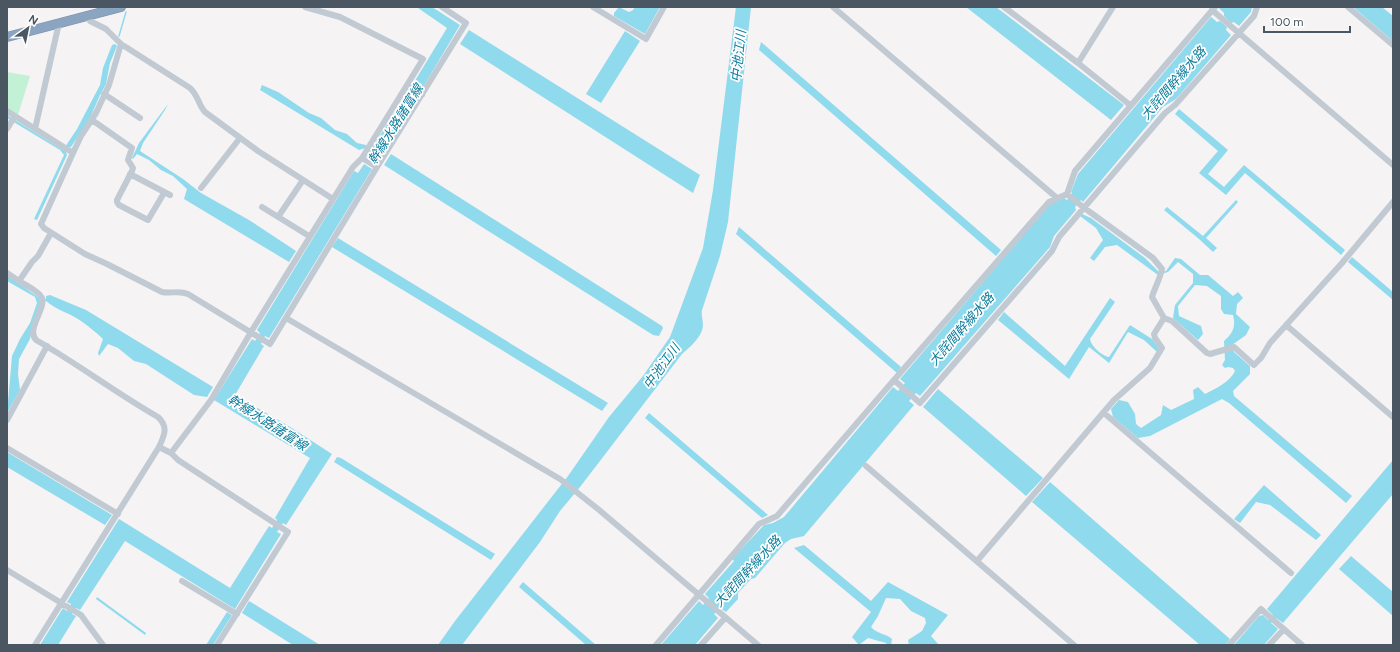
<svg xmlns="http://www.w3.org/2000/svg" width="1400" height="652" font-family="Figtree,'Noto Sans JP',sans-serif">
<rect width="100%" height="100%" fill="#f5f3f3"/>
<path fill="#c3f1d5" d="M7,72L30,76L18,115L7,109Z"/>
<path fill="#90daee" d="M418,7H432L460,25L422,89L420,88L419,89L413,84L447,28L418,8Z
M619,7L629,12L633,10L635,7H660L645,34L614,16V13Z
M736,7H751L728,222L720,256L702,310C701,315 703,320 703,326C702,337 690,347 682,354L580,487L560,511L540,542L462,645H438L455,621L568,476L609,417L643,376L670,337L703,248L713,190Z
M966,7H996L1124,105L1111,120Z
M1220,7H1252L1251,12L1239,26L1234,22L1231,23L1224,16V13L1219,8Z
M1353,7H1382L1393,16V41Z
M1211,17L1217,22L1220,21L1227,27L1226,30L1231,35L1176,99L1163,107L1083,202L1081,200L1075,207L1076,210L1054,236L1050,247L920,396L916,393L909,401L914,405L804,536L791,539L785,543L755,578L751,579L738,593V599L726,612L720,608L714,614L718,618L695,645H661L699,601L703,605L709,598L705,594L734,561L732,559L764,525L773,523L784,517L893,387L898,391L905,383L900,379L1049,205L1064,198L1067,200L1072,193L1071,192L1078,174Z
M469,30L700,175L693,193L460,44Z
M625,31L640,41L601,103L586,94Z
M761,42L1001,250L996,256L759,50Z
M115,44L117,46L110,63L106,84L100,95L90,118L71,147H69L66,152L67,155L37,220L34,219L64,155L60,150L7,118V115L63,150L77,129L100,85L103,68L112,45Z
M262,85L278,92L309,113L321,118L335,130L347,134L357,143L366,145V148L359,150L260,90Z
M408,91L415,94V95L418,98L376,162L367,156Z
M168,104L165,110L143,143L140,151L183,179L201,193L249,220L296,251L289,262L184,199L187,189L173,176L161,170L149,160L137,154L133,159L132,158L139,143Z
M1179,109L1228,150L1208,174L1224,187L1244,165L1345,250L1341,255L1245,173L1226,195L1199,173L1218,151L1175,114Z
M391,154L662,326L663,328L659,336L653,335L384,165Z
M364,164L372,169L269,338L265,336L261,344L264,346L235,395L287,425L332,454L286,525L283,523L277,532L281,534L235,609L125,541L80,610L76,608L72,614L76,616L58,645H40L63,608L67,611L71,604L67,602L119,519L230,588L269,526L272,528L277,520L275,518L310,458L214,400L252,339L255,341L260,333L257,330L354,171L358,173Z
M1236,200L1238,202L1206,238L1217,248L1213,252L1199,239L1164,210L1167,207L1203,236Z
M1082,214L1091,218L1145,258L1159,272L1166,271L1175,258L1181,259L1200,275H1208L1233,296L1238,292L1243,298L1237,304L1236,314L1250,327L1246,335L1232,345L1234,352L1250,366V374L1233,391L1234,396L1352,496L1346,503L1229,403L1222,399L1150,436L1138,438L1113,417L1111,409L1119,400L1128,402L1135,414L1136,424L1141,428L1161,415L1163,405L1171,410L1194,399L1193,390L1198,387L1205,394C1215,389 1230,382 1235,371L1233,368L1228,367L1225,368L1222,365L1225,360L1224,341C1233,333 1236,327 1233,315L1224,314L1221,309V296L1207,286L1195,285L1178,306L1179,316L1201,326L1203,334L1198,340L1173,318L1175,305L1193,283V274L1178,262L1168,272L1158,275L1117,245L1105,247L1094,261L1090,258L1103,240L1096,228L1080,216Z
M739,227L901,367L897,373L736,234Z
M338,238L608,403L602,411L332,247Z
M1352,257L1393,292V300L1348,262Z
M7,275L38,297L40,300L46,299V296L50,295L86,310L213,387L207,397L194,395L146,364L134,361L118,348L108,344L99,356L98,353L103,339C97,333 88,326 81,321C70,313 56,310 46,301L40,302L33,324L30,339L19,359L18,374L20,390L7,413L12,356L20,339L30,323L37,303L35,297L7,281Z
M1110,298L1115,302L1090,339C1091,346 1102,356 1109,357L1130,325L1152,339L1159,348L1157,352L1144,340L1128,332L1109,363L1089,347L1069,379L998,320L1004,312L1065,366Z
M938,389L1043,478L1026,496L923,407Z
M649,413L768,515L762,518L645,418Z
M7,452L112,515L105,525L7,467Z
M337,457L341,458L495,554L491,560L334,462Z
M1393,460V494L1283,623L1276,618L1271,623L1278,629L1264,645H1234L1259,616L1263,615L1268,620L1273,615L1267,609Z
M1050,482L1230,639L1225,645H1200L1032,502Z
M1264,485L1321,535L1316,540L1270,505L1256,502L1240,523L1234,519Z
M804,545L871,601L888,582L948,615L931,636L939,645H909L908,640L922,631L926,623L925,618L911,611L900,599L886,598L878,616L871,627C877,634 885,633 892,639L891,645H887L886,643L868,638L859,645L852,637L871,612L794,548Z
M1351,556L1393,592V616L1339,569Z
M523,582L596,645H586L519,587Z
M97,597L146,633L145,635L96,599Z
M249,601L320,645H293L242,613Z
M227,612L232,615L213,645H206Z"/>
<g fill="none" stroke-linecap="round" stroke-linejoin="round">
<path stroke="#90daee" stroke-width="1.5" d="M119,36L126,12"/>
<g stroke="#7690ad" stroke-width="10">
<path id="highway" d="M7,37L121,7"/>
</g>
<path stroke="#c1cad2" stroke-width="6" d="M593,7L646,39L664,7
M833,7L1057,198
M1004,7L1078,63
M1113,7L1078,63L1130,105
M1348,7L1393,45
M1212,10L1393,165
M88,16L90,21L106,29L121,44L190,88C198,95 198,104 205,112L258,151L333,199
M121,44L109,85L96,113L81,136L73,153L41,224L44,228L85,254L107,264L162,292C170,294 179,290 188,294L270,344L377,167
M408,86L422,95
M104,94L140,118
M7,111L73,153
M92,120L132,148L128,160L133,168L132,171L117,200V202L119,205L148,220L164,193
M7,129L15,116
M35,129L59,23
M362,158L377,167L466,23L442,7
M130,174L170,195
M201,188L240,138
M1067,194L1083,207L1153,258L1162,269C1160,279 1155,287 1152,297L1164,318L1172,321L1207,353L1210,354L1234,347L1254,365L1261,358L1270,343L1342,263L1393,202
M262,207L309,236
M278,217L303,180
M7,273L19,281L32,262L38,256L51,233
M19,281C25,285 39,291 42,298C46,309 26,329 36,340C78,364 116,393 158,417C169,427 164,436 159,447L35,645
M286,318L560,479L598,509L758,645
M1286,325L1393,417
M894,380L1049,202L1067,194L1075,171L1215,7
M1104,413L1291,573
M7,420L47,346
M159,447L171,453L211,400L251,332L353,167L362,158L423,59L340,17L305,7
M7,448L118,514
M171,453L178,460L288,532L217,645
M866,466L1074,645
M977,561L1114,400L1150,368L1162,348L1155,338L1154,334L1164,318
M7,570L81,615L103,645
M182,581L237,614
M656,645L759,524L777,516L894,380L920,403L1052,251L1059,237L1165,113L1175,105L1254,16L1257,7
M701,645L725,618
M1229,645L1261,609L1302,645
M1269,645L1284,629"/>
<use href="#highway" stroke="#8ba5c1" stroke-width="9"/>
</g>
<g text-anchor="middle" stroke-width="3.5" stroke-linejoin="round" paint-order="stroke">
<g font-size="13" font-style="italic" fill="#0c7c9b" stroke="#fff">
<text transform="translate(738 56) rotate(-84)" y="5">中池江川</text>
<text transform="translate(1173 83) rotate(-49)" y="5">大詫間幹線水路</text>
<text transform="translate(395 124) rotate(-58)" y="5">幹線水路諸富線</text>
<text transform="translate(961 329) rotate(-49)" y="5">大詫間幹線水路</text>
<text transform="translate(661 366) rotate(-54)" y="5">中池江川</text>
<text transform="translate(268 422) rotate(33)" y="5">幹線水路諸富線</text>
<text transform="translate(747 571) rotate(-47)" y="5">大詫間幹線水路</text>
</g>
</g>
<rect width="1400" height="652" fill="none" stroke="#4a5661" stroke-width="16"/>
<g transform="translate(28 28) rotate(33)" stroke="#ffffff" stroke-width="3" paint-order="stroke">
<path d="M0-3L7 15L0 10L-7 15Z" fill="#4a5661"/>
<text y="-6" font-size="11" font-weight="bold" text-anchor="middle" fill="#4a5661">N</text>
</g>
<path d="M1264 26v6h86v-6" fill="none" stroke="#4a5661" stroke-width="2"/>
<text x="1270" y="26" font-size="12" fill="#4a5661" stroke="#ffffff" stroke-width="3" paint-order="stroke">100 m</text>
</svg>
